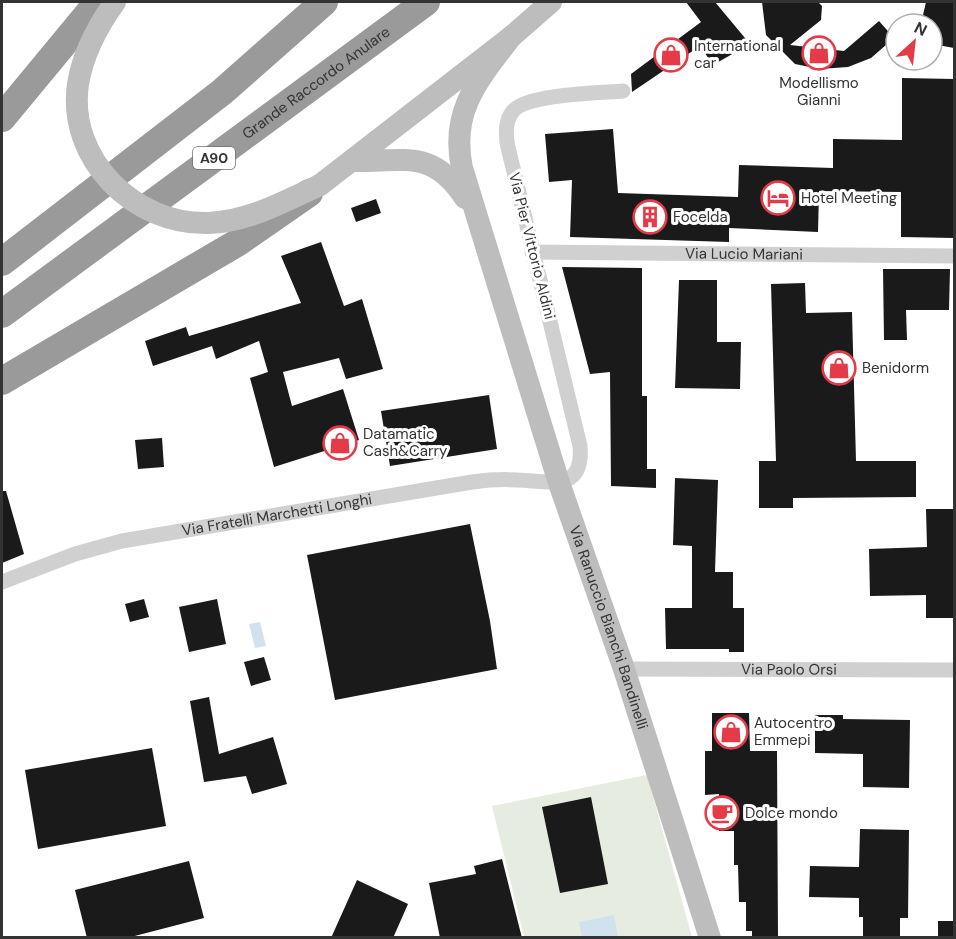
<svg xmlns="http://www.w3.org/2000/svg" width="956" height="939" font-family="'DM Sans',sans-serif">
<rect width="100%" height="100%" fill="#fff"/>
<path fill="#e6ecdf" d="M647,775L692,937H524L492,806Z"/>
<path fill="#cfe2ed" d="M260,622L266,646L255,648L249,624Z
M614,915L618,937H582L579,922Z"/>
<path fill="#1a1a1a" d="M686,2H715L750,44L713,65L700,46L632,92L631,74L701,22Z
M762,2H818L822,6L821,20L790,45L844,51L879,21L894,38L871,58L848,67L820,69L795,64L766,35Z
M926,2H954V48L932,44V24H921Z
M902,78L954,79V238L901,237V192L819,191L818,232L729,228V242L570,237L572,180L549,182L545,134L613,129L618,193L738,197L739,165L833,168V139L902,140Z
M376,199L381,213L356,222L351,208Z
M321,242L344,306L362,299L383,369L346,379L339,358L283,372L292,406L343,389L359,440L274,467L250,378L268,372L259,341L216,359L212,346L153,366L145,341L186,327L189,336L301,303L281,256Z
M562,267L642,268V396H647V469H656V488L611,486L610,372L590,374Z
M883,269H950L949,310H906L907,340H884Z
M679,280H717V342H741L740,389L675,388Z
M805,283L806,313L852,312L856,461H916V497L793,498V508H759V461H776L771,284Z
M489,395L497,449L390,466L381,411Z
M162,438L164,467L138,469L135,440Z
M675,478L718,480L715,572H733V608H744V652H729V649H666L665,608H692V546L673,545Z
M2,491H6L24,554L2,563Z
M926,509H954V618H926V595L870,596L869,549L927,547Z
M470,524L490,621L497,669L335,700L307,555Z
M144,599L149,617L130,622L125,604Z
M217,599L226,644L189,652L179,607Z
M264,657L271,680L251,686L244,662Z
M209,697L219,754L273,737L287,784L252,794L246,776L204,782L190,701Z
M712,713H749L750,751H777L778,938H752V931H746V902H739L738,865H734V831H719V794L705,795V751H712Z
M815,715H843V719L910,720L909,788L863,787V754L815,753Z
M152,748L166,826L38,849L25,770Z
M591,797L608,884L560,893L542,807Z
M860,829L909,830L908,918H900V938H863V917H859V898L809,897L810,866L859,867Z
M502,859L522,938H440L429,883L476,874L474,866Z
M189,861L204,918L127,938H87L75,890Z
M357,880L408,904L393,938H331Z
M938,921H954V938H938Z"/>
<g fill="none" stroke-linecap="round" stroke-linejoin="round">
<g stroke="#d0d0d0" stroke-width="15">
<path id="s1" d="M532,252L954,256"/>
<path id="s2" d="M2,582L75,554L122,541L472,482C487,480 502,479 518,480C549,481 584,493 580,446L507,143C506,132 505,121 513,111C527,94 600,93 623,91"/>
<path id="s3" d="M624,669L954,670"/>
</g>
<g stroke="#bdbdbd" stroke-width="22">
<path id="s4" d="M511,37C478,80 450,111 462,168L559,483L624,669L710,938"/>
<path d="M353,161C404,162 432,148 465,198"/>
<path d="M320,185L511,37L551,2"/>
</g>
<g stroke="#9a9a9a" stroke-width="28">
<path d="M2,118L98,2"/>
<path d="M2,262L222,92L324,2"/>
<path id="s5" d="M2,314L426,2"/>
<path d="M2,381L237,243L309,193"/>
</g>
<path stroke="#bdbdbd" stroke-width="22" d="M115,2C97,27 83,53 78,84C67,160 135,225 208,223C248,222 285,201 320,185"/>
</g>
<defs>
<g id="shop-ring" transform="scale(1.725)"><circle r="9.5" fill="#fff" stroke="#e33c48" stroke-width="1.5"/><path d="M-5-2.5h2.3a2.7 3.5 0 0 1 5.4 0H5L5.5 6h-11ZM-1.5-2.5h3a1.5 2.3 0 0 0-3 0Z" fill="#e33c48"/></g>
<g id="hotel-ring" transform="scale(1.725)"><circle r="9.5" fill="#fff" stroke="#e33c48" stroke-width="1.5"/><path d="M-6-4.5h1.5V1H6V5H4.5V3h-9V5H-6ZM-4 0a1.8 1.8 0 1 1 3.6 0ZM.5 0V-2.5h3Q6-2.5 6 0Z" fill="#e33c48"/></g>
<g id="building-ring" transform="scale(1.725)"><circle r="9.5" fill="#fff" stroke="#e33c48" stroke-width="1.5"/><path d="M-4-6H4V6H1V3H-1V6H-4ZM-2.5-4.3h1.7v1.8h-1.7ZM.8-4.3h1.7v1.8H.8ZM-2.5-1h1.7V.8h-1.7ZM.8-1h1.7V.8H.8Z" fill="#e33c48"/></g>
<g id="cafe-ring" transform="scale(1.725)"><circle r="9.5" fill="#fff" stroke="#e33c48" stroke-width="1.5"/><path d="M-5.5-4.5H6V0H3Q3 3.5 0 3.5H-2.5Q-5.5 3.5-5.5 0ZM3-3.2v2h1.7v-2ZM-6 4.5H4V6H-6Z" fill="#e33c48"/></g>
</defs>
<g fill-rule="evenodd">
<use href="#shop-ring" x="819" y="53"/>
<use href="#shop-ring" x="671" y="55"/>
<use href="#hotel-ring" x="778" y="198"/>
<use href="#building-ring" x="650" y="217"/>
<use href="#shop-ring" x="839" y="368"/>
<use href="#shop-ring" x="340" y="443"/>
<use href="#shop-ring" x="731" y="732"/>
<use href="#cafe-ring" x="722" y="813"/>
</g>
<g text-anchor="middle" stroke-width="6" stroke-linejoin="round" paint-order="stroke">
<rect fill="#fff" stroke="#707070" stroke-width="1.5" x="193" y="147" width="42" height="22" rx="4.5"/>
<g font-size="14" font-weight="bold" fill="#333">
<text x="214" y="163">A90</text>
</g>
<g font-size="15" fill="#333" stroke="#fff" text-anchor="start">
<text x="694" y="51">International<tspan x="694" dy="17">car</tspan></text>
<text x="819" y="88" text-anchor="middle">Modellismo<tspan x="819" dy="17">Gianni</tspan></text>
<text x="801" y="203">Hotel Meeting</text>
<text x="673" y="222">Focelda</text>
<text x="862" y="373">Benidorm</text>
<text x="363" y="439">Datamatic<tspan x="363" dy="17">Cash&amp;Carry</tspan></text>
<text x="754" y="728">Autocentro<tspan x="754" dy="17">Emmepi</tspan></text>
<text x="745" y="818">Dolce mondo</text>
</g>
<g font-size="15" fill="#333" stroke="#fff">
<text dy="5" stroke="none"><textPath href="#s5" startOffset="390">Grande Raccordo Anulare</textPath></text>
<text transform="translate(532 246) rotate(76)" y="5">Via Pier Vittorio Aldini</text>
<text dy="5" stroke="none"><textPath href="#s1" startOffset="212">Via Lucio Mariani</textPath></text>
<text dy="5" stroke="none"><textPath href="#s2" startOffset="284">Via Fratelli Marchetti Longhi</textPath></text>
<text dy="5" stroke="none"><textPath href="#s4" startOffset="628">Via Ranuccio Bianchi Bandinelli</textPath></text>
<text dy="5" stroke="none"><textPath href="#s3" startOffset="165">Via Paolo Orsi</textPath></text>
</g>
</g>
<rect width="956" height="939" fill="none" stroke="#333333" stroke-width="6"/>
<g transform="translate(914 42) rotate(27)"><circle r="28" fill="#ffffff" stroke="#adadad" stroke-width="1.5"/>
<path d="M0-4.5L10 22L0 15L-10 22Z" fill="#e33c48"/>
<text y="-9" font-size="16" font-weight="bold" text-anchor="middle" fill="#333333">N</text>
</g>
</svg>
